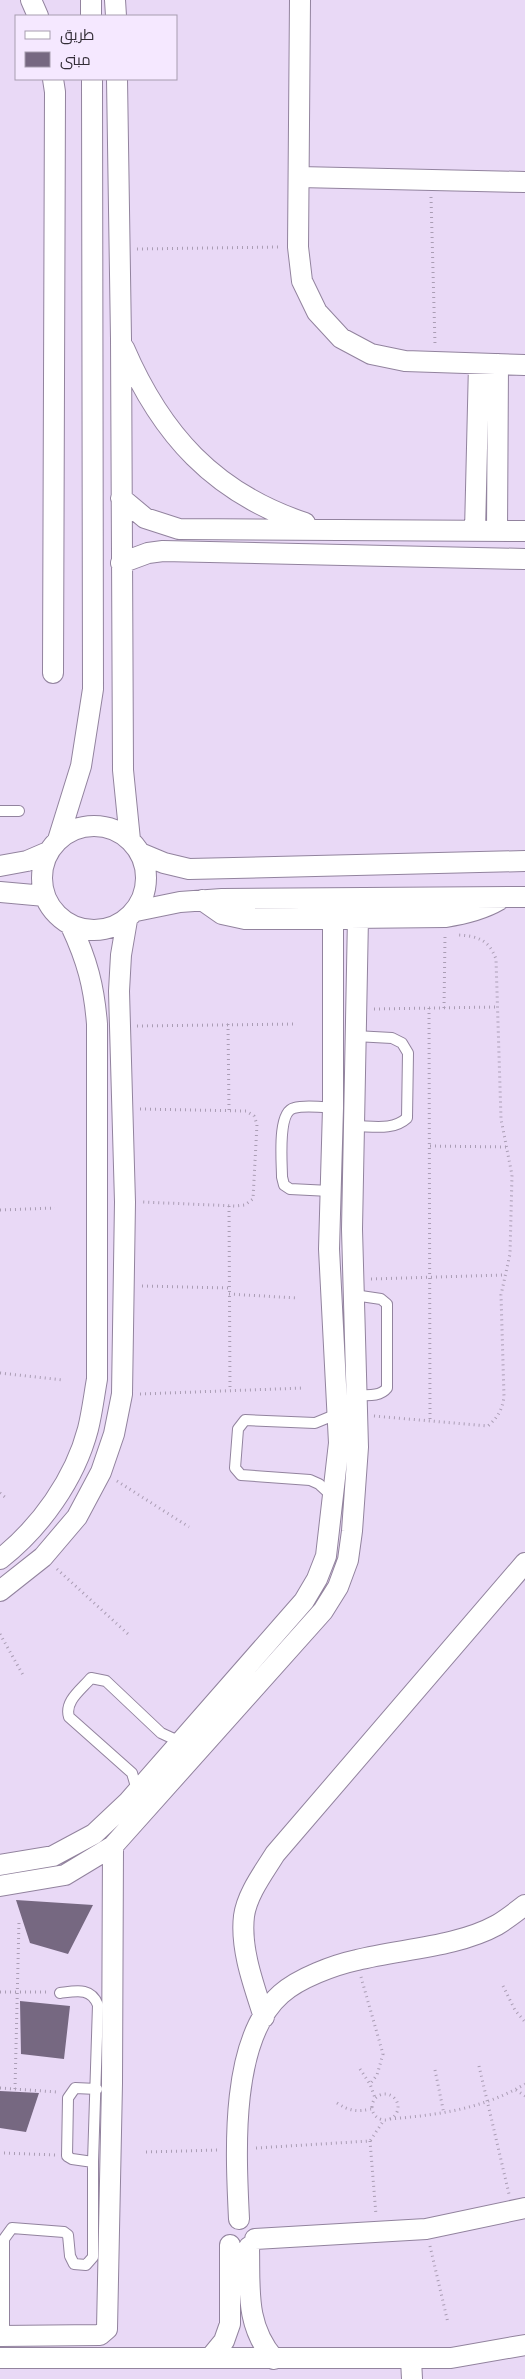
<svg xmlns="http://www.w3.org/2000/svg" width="525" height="2379" font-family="Jost,Cairo,sans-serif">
<rect width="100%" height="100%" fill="#e9d9f6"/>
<path fill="#766881" d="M16,1900L93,1905L68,1954L30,1943Z
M20,2001L70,2006L64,2059L21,2054Z
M0,2091L39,2093L26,2132L0,2128Z"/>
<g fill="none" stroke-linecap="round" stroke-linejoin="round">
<g stroke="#92839e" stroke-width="12">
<path id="service" d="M0,811H19
M354,1126C372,1126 393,1131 407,1118L408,1053L402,1043L392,1038L355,1036
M330,1191L290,1189L284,1185L282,1177C282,1162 277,1112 294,1108C305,1105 321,1107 333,1108
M354,1295L381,1299L387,1304V1388C380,1397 367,1395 357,1395
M332,1496L319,1484L310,1480L241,1475L235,1468L238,1429L245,1420L315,1423L332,1416L336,1408
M137,1790L132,1773L69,1717C64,1701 82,1689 91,1678L106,1681L161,1733L174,1739L181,1738
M93,2162L72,2159L67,2156L68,2098L75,2088L97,2089
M4,2336V2239L12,2228L64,2232L68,2235L70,2256L74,2264L86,2265L93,2257V2162L98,2005C91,1987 76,1991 60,1993"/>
</g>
<g stroke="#92839e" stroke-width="22">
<path id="minor" d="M31,0L38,16
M91,0V16
M115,0L116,16
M300,0L298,247L302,281L317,312L341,338L371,354L405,361L525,365
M53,79L55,92L53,673
M117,79L121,339L123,770L130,840
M299,177L525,182
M124,348C161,434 214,493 305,523
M121,498L145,518L179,529L525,531
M475,531L479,364
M497,531L498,364
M121,563L148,553L163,551L525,559
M42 878a52 52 0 1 1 104 0a52 52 0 1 1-104 0Z
M58,840L81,766L93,689L92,79
M140,853L164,863L189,869L525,861
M0,866L27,861L48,852
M0,892L45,896
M202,900L222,914L245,919L445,917C465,914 482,910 499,900
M136,911L180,902L222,899L525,897
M0,1559C40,1528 75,1479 88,1429C92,1413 94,1396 97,1379V1024C94,986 87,960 71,926
M0,1591L43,1557L77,1517L101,1472L114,1434L122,1394L125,1202L119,991L121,955L127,920
M0,1865L53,1856L94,1834L128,1802L304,1601L317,1579L326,1556L339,1443L329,1249L333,1108V917
M0,1886L65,1875L113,1846L323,1611L338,1587L348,1560L352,1531L358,1447L352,1229L358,917
M264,2017C254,1986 240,1949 244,1916C247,1894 264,1872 275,1854L525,1563
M239,2219C236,2155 229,2040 281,1994C299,1978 334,1965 357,1960C401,1949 457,1947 497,1925C507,1919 516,1912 525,1905
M255,2239L426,2229L525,2208
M249,2247C250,2289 245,2325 274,2359
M0,2336L100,2335L107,2329L112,2083L113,1846
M0,2358H451L525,2345
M210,2358L224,2341L230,2324V2245
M411,2359L412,2379"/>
</g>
<path stroke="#aa9db4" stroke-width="3" stroke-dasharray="1 4" stroke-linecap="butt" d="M431,197L435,344
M137,249L280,247
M429,1008L430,1421
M444,1008L445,936
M374,1009L497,1007
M228,1024L229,1110
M137,1026L297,1024
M140,1109L246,1111L254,1116L257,1124L253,1199L245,1205L235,1206L143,1202
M430,1146L507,1147
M229,1206L230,1391
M0,1210L55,1208
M371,1279L504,1275
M142,1286L229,1288
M229,1294L297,1298
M0,1373L63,1380
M140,1394L304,1388
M374,1416L488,1426C498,1417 502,1410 504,1397L501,1295L510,1254L512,1175L501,1119L496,959C489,940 478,936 458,935
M117,1481L189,1527
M0,1493L6,1498
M57,1569L128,1634
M0,1634L23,1675
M361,1977L383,2054L377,2075L370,2084
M503,1986L515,2010L525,2022
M0,1992H47
M479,2066L509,2194
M360,2069L370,2084L375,2098
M435,2070L444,2114
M0,2088L57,2092
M15,2089L19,1921
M516,2090L525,2096
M372 2107a13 13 0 1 1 26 0a13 13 0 1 1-26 0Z
M337,2103C349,2111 357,2112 371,2109
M390,2119C437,2115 483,2109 525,2084
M370,2141L376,2215
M256,2148L370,2141L384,2120
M146,2152L219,2150
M4,2153L55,2155
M430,2246L448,2323"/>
<use href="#service" stroke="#fff" stroke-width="10"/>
<use href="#minor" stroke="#fff" stroke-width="20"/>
</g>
<rect x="15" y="15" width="162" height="65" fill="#f5e8ff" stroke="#a79daf"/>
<rect x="25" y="31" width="25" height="8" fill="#ffffff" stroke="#a79daf"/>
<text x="60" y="40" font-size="15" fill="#332d37">طريق</text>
<rect x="25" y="52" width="25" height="15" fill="#766881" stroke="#a79daf"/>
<text x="60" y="65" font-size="15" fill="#332d37">مبنى</text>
</svg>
